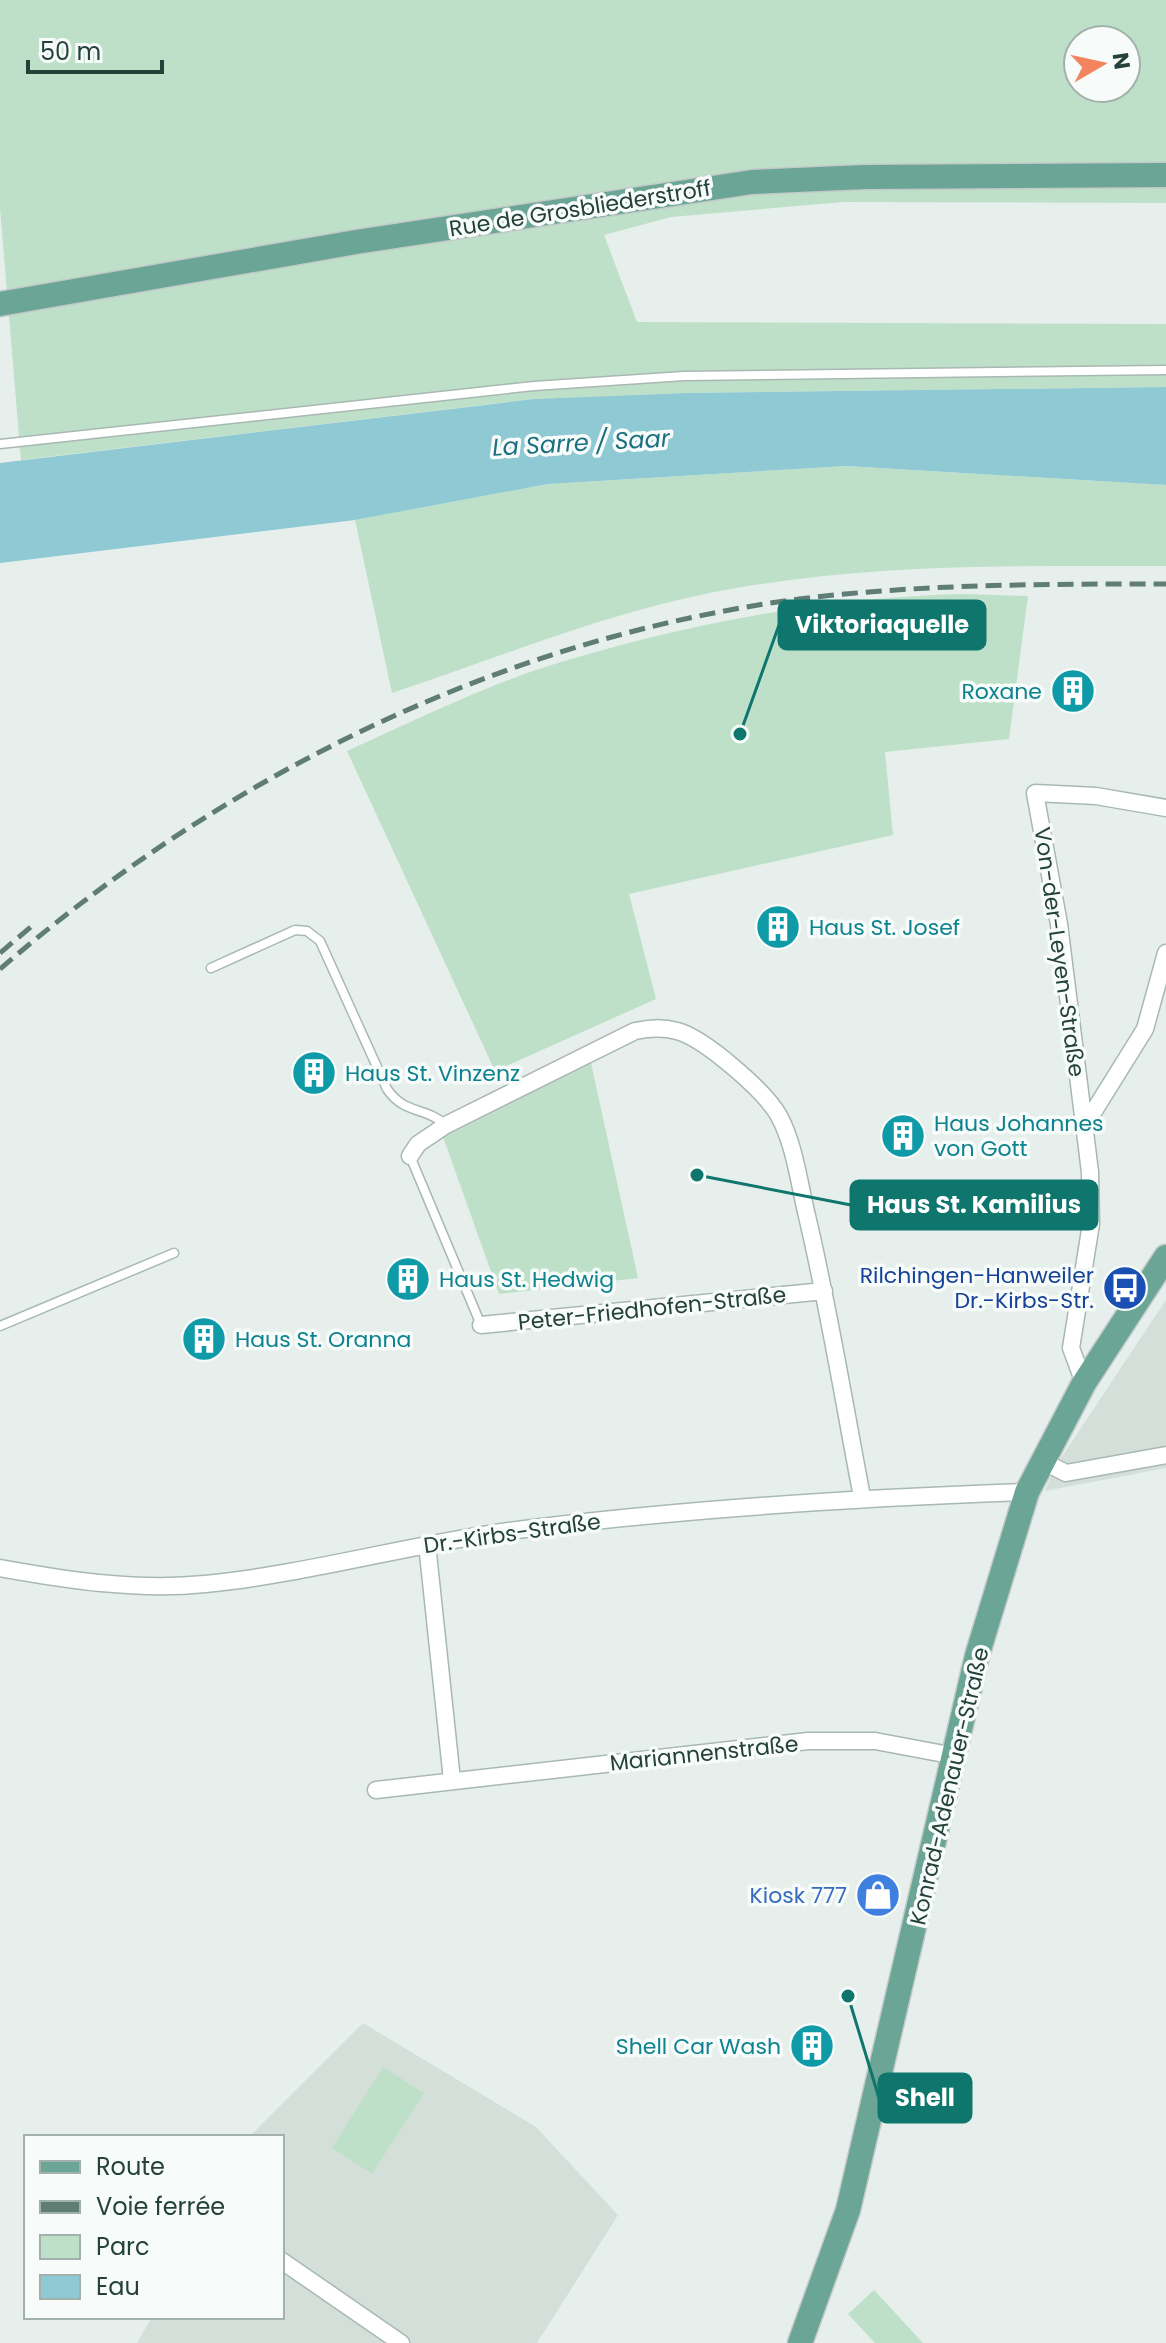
<svg xmlns="http://www.w3.org/2000/svg" width="1166" height="2343" font-family="Poppins,sans-serif">
<rect width="100%" height="100%" fill="#e6efeb"/>
<path fill="#d4dfda" d="M1166,1300V1468L1045,1491L1055,1467Z
M363,2023L536,2127L618,2215L537,2343H137L152,2317H282V2137H249Z"/>
<path fill="#bfe0c8" fill-rule="evenodd" d="M0,0H1166V203L844,202L671,217L604,235L637,322L1166,324V387L686,393L534,399L21,460L0,208ZM1078,40H1126V88H1078Z
M846,466L1166,485V566C995,566 825,562 658,605C568,628 480,664 392,693L355,520L548,484Z
M963,594L1028,596L1009,739L885,752L893,835L629,894L656,999L495,1071L347,751C417,720 487,684 561,662C691,623 828,597 963,594Z
M591,1063L638,1278L499,1294L443,1137Z
M383,2067L424,2093L372,2174L332,2148Z
M874,2290L923,2343H875L848,2314Z"/>
<path fill="#8ec9d4" d="M1166,387V485L846,466L548,484L355,520L0,563V463L534,399L686,393Z"/>
<g fill="none" stroke-linecap="round" stroke-linejoin="round">
<g stroke="#a8b8b2" stroke-width="11">
<path id="lane" d="M0,444L534,386L684,376L1166,370
M211,968L295,930L307,931L320,941L387,1089C405,1115 424,1106 446,1125
M410,1156L481,1325
M0,1326L174,1253"/>
</g>
<g stroke="#a8b8b2" stroke-width="19">
<path id="street" d="M1084,1127L1145,1029L1166,953
M410,1156L418,1144L446,1125L635,1031C650,1028 662,1027 677,1031C704,1038 765,1091 779,1116C795,1146 799,1183 807,1216C829,1309 844,1403 862,1497
M481,1325L824,1291
M1084,1383L1071,1348L1091,1224L1090,1172L1059,924L1035,793L1096,796L1166,808
M1042,1461L1066,1473L1166,1455
M427,1544L452,1780
M0,1568C67,1580 136,1591 205,1584C307,1574 407,1545 509,1531C681,1509 854,1498 1027,1492
M376,1790L808,1741H875L955,1756
M282,2261L401,2343"/>
</g>
<g stroke="#c2cac8" stroke-width="27">
<path id="primary" d="M0,304L356,242L752,182L865,177L1166,175
M800,2343L848,2210L977,1656L1027,1492L1084,1383L1166,1257"/>
</g>
<use href="#lane" stroke="#fff" stroke-width="8"/>
<use href="#street" stroke="#fff" stroke-width="16"/>
<use href="#primary" stroke="#6aa596" stroke-width="24"/>
<path stroke="#5f7d75" stroke-width="5" stroke-dasharray="16 8" stroke-linecap="butt" d="M0,953L32,926
M0,969C225,775 502,638 799,599C921,584 1044,584 1166,584"/>
</g>
<defs>
<g id="building-disc" transform="scale(2.3)"><circle r="9.5" fill="#0f9aa8" stroke="#f7fbf9"/><path d="M-4-6H4V6H1V3H-1V6H-4ZM-2.5-4.3h1.7v1.8h-1.7ZM.8-4.3h1.7v1.8H.8ZM-2.5-1h1.7V.8h-1.7ZM.8-1h1.7V.8H.8Z" fill="#fff"/></g>
<g id="bus-disc" transform="scale(2.3)"><circle r="9.5" fill="#1a4fb4" stroke="#f7fbf9"/><path d="M-5-6H5V4H4V6H2V4H-2V6H-4V4H-5ZM-3.5-4V0h7V-4ZM-3.5 1.2v1.5H-2V1.2ZM2 1.2v1.5H3.5V1.2Z" fill="#fff"/></g>
<g id="shop-disc" transform="scale(2.3)"><circle r="9.5" fill="#3f7fe0" stroke="#f7fbf9"/><path d="M-5-2.5h2.3a2.7 3.5 0 0 1 5.4 0H5L5.5 6h-11ZM-1.5-2.5h3a1.5 2.3 0 0 0-3 0Z" fill="#fff"/></g>
</defs>
<g fill-rule="evenodd">
<use href="#building-disc" x="1073" y="691"/>
<use href="#building-disc" x="778" y="927"/>
<use href="#building-disc" x="314" y="1073"/>
<use href="#building-disc" x="903" y="1136"/>
<use href="#building-disc" x="408" y="1279"/>
<use href="#bus-disc" x="1125" y="1288"/>
<use href="#building-disc" x="204" y="1339"/>
<use href="#shop-disc" x="878" y="1895"/>
<use href="#building-disc" x="812" y="2046"/>
</g>
<g text-anchor="middle" stroke-width="7" stroke-linejoin="round" paint-order="stroke">
<g font-size="22" fill="#24423a" stroke="#f7fbf9">
<text transform="translate(580 208) rotate(-9)" y="8">Rue de Grosbliederstroff</text>
<text transform="translate(1060 952) rotate(82)" y="8">Von-der-Leyen-Straße</text>
<text transform="translate(652 1308) rotate(-6)" y="8">Peter-Friedhofen-Straße</text>
<text transform="translate(512 1533) rotate(-8)" y="8">Dr.-Kirbs-Straße</text>
<text transform="translate(704 1753) rotate(-6)" y="8">Mariannenstraße</text>
<text transform="translate(949 1786) rotate(-77)" y="8">Konrad-Adenauer-Straße</text>
</g>
<g font-size="22" fill="#0d838f" stroke="#f7fbf9" text-anchor="start">
<text x="1042" y="699" text-anchor="end">Roxane</text>
<text x="809" y="935">Haus St. Josef</text>
<text x="345" y="1081">Haus St. Vinzenz</text>
<text x="934" y="1131">Haus Johannes<tspan x="934" dy="25">von Gott</tspan></text>
<text x="439" y="1287">Haus St. Hedwig</text>
<text x="235" y="1347">Haus St. Oranna</text>
<text x="781" y="2054" text-anchor="end">Shell Car Wash</text>
</g>
<g font-size="22" fill="#164399" stroke="#f7fbf9" text-anchor="end">
<text x="1094" y="1283">Rilchingen-Hanweiler<tspan x="1094" dy="25">Dr.-Kirbs-Str.</tspan></text>
</g>
<g font-size="22" fill="#366cbe" stroke="#f7fbf9" text-anchor="end">
<text x="847" y="1903">Kiosk 777</text>
</g>
<g font-size="24" font-style="italic" fill="#1c6f80" stroke="#f7fbf9">
<text transform="translate(581 443) rotate(-3)" y="8">La Sarre / Saar</text>
</g>
</g>
<path fill="none" stroke="#0f766e" stroke-width="3" d="M740 734L779 625M697 1175L851 1205M848 1996L879 2098"/>
<g fill="#0f766e" stroke="#f7fbf9" stroke-width="3">
<circle cx="740" cy="734" r="8"/>
<circle cx="697" cy="1175" r="8"/>
<circle cx="848" cy="1996" r="8"/>
</g>
<g fill="#0f766e" stroke="#0f766e" stroke-width="3">
<rect x="779" y="601" width="206" height="48" rx="8"/>
<rect x="851" y="1181" width="246" height="48" rx="8"/>
<rect x="879" y="2074" width="92" height="48" rx="8"/>
</g>
<g font-size="24" text-anchor="middle" font-weight="bold" fill="#fff">
<text x="882" y="633">Viktoriaquelle</text>
<text x="974" y="1213">Haus St. Kamilius</text>
<text x="925" y="2106">Shell</text>
</g>
<rect x="24" y="2135" width="260" height="184" fill="#f7fbf9" stroke="#a3b1ad" stroke-width="2"/>
<rect x="40" y="2161" width="40" height="12" fill="#6aa596" stroke="#a3b1ad" stroke-width="2"/>
<text x="96" y="2175" font-size="24" fill="#24423a">Route</text>
<rect x="40" y="2201" width="40" height="12" fill="#5f7d75" stroke="#a3b1ad" stroke-width="2"/>
<text x="96" y="2215" font-size="24" fill="#24423a">Voie ferrée</text>
<rect x="40" y="2235" width="40" height="24" fill="#bfe0c8" stroke="#a3b1ad" stroke-width="2"/>
<text x="96" y="2255" font-size="24" fill="#24423a">Parc</text>
<rect x="40" y="2275" width="40" height="24" fill="#8ec9d4" stroke="#a3b1ad" stroke-width="2"/>
<text x="96" y="2295" font-size="24" fill="#24423a">Eau</text>
<g transform="translate(1102 64) rotate(81)"><circle r="38" fill="#f7fbf9" stroke="#a3b1ad" stroke-width="2"/>
<path d="M0-6L14 30L0 20L-14 30Z" fill="#f4845f"/>
<text y="-12" font-size="22" font-weight="bold" text-anchor="middle" fill="#24423a">N</text>
</g>
<path d="M28 60v12h134v-12" fill="none" stroke="#24423a" stroke-width="4"/>
<text x="40" y="60" font-size="24" fill="#24423a" stroke="#f7fbf9" stroke-width="6" paint-order="stroke">50 m</text>
</svg>
